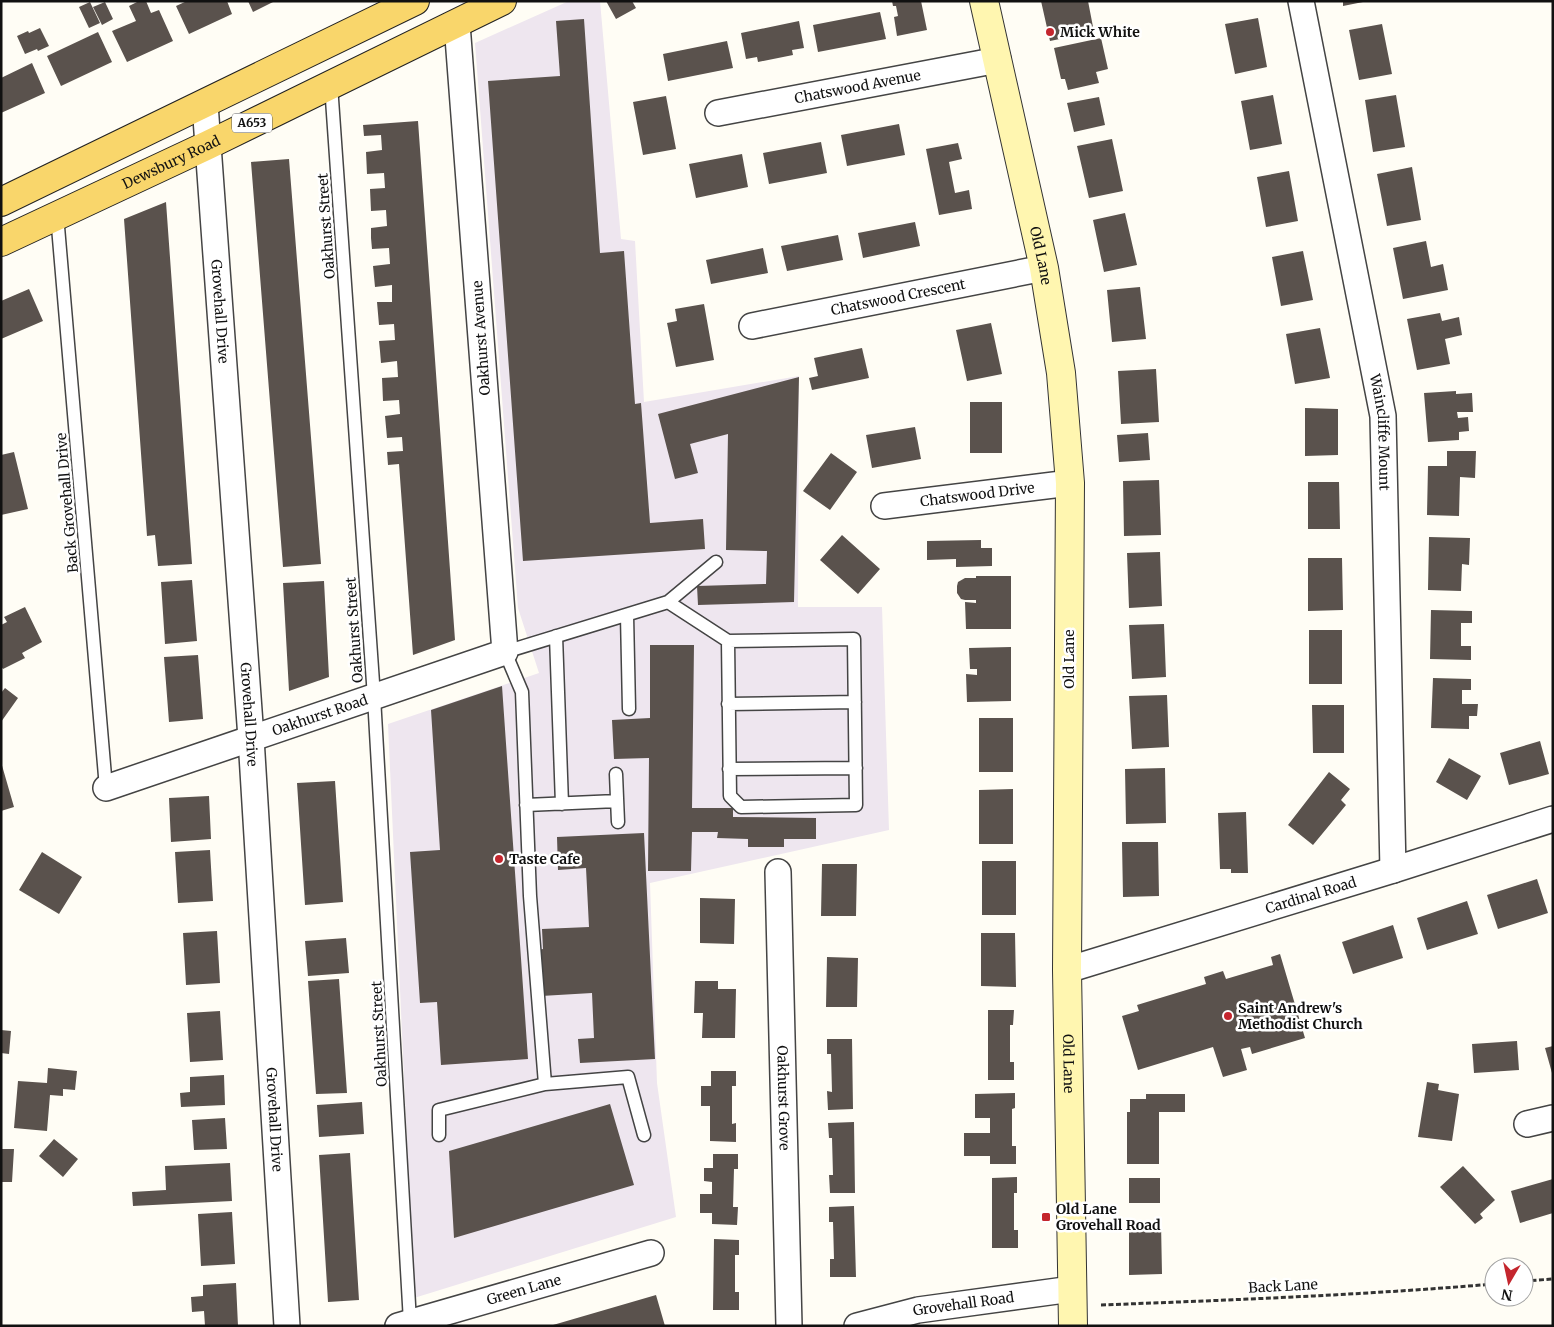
<svg xmlns="http://www.w3.org/2000/svg" width="1554" height="1327" font-family="Merriweather,serif">
<rect width="100%" height="100%" fill="#fffdf5"/>
<path fill="#eee6ef" d="M569,1H600L621,239L635,241L644,402L799,376L798,607H882L889,830L650,883L657,1083L676,1217L414,1298L388,724L539,673L518,608L475,43Z"/>
<path fill="#5a524d" d="M139,1H146L151,13L159,10L173,41L127,62L112,31L136,21L129,6Z
M187,1H227L232,14L189,34L176,6Z
M248,1H275L253,12Z
M606,1H632L636,8L616,19Z
M892,1H921L927,30L897,36L894,17L898,16L896,6H893Z
M1041,1H1088L1094,32L1050,41Z
M1343,1H1363V2L1343,6Z
M90,2L100,23L89,28L79,7Z
M105,2L113,19L102,25L93,7Z
M880,12L886,39L818,52L813,25Z
M1258,18L1267,67L1235,74L1225,24Z
M584,19L600,253L624,251L635,404L641,403L650,523L703,519L705,549L523,561L488,81L560,76L556,21Z
M799,21L804,48L792,50L793,55L758,62L757,57L746,59L741,33Z
M1382,24L1392,74L1359,80L1349,30Z
M40,28L49,46L38,51L37,49L25,54L17,36L28,31L29,33Z
M98,32L112,62L61,86L47,56Z
M1101,38L1108,69L1096,72L1099,83L1068,90L1065,79H1061L1054,48Z
M727,41L733,68L668,81L663,54Z
M32,63L45,93L1,113V78Z
M1273,95L1282,144L1250,150L1241,101Z
M1396,95L1405,147L1373,152L1365,100Z
M666,96L676,149L643,155L633,102Z
M1099,97L1105,125L1074,132L1067,103Z
M418,121L455,640L413,655L399,464L388,465L387,452L403,451L402,437L387,438L385,416L400,414L399,400L383,401L382,378L398,377L397,361L381,363L380,351L379,341L395,340L394,324L379,325L377,302H392V285L375,287L373,266L390,264L389,248L372,249L371,238V228L387,226L386,210L371,211L370,189L385,188L384,173L367,174L366,152L382,150L381,135L364,136L363,125Z
M899,124L905,155L847,166L841,135Z
M1112,139L1123,191L1089,198L1077,146Z
M821,142L827,173L769,184L763,153Z
M958,143L962,159L949,162L955,193L969,190L972,209L939,215L926,149Z
M742,154L748,187L696,198L689,164Z
M289,159L321,564L283,567L251,162Z
M1412,167L1421,220L1387,226L1377,174Z
M1289,171L1298,221L1266,227L1257,177Z
M166,202L192,564L158,566L155,535L147,536L124,219Z
M1125,213L1137,265L1104,272L1093,220Z
M915,222L920,246L863,258L858,233Z
M838,235L843,260L787,271L781,246Z
M1426,241L1431,267L1443,264L1448,290L1403,299L1393,248Z
M763,248L768,273L711,284L706,260Z
M1303,251L1313,300L1281,306L1272,257Z
M1140,287L1146,339L1112,342L1107,290Z
M29,289L43,321L1,339V301Z
M704,304L714,360L676,367L667,323L677,321L675,309Z
M1440,313L1442,321L1459,317L1462,335L1445,339L1450,364L1417,370L1407,319Z
M991,323L1002,374L967,381L956,330Z
M1320,328L1330,378L1295,384L1286,334Z
M862,348L869,378L812,390L809,378L818,376L814,358Z
M1156,369L1159,422L1121,424L1118,371Z
M799,377L794,602L698,605L697,586L766,584L767,551L726,550L728,434L690,444L698,473L675,479L658,414Z
M1456,391V394L1472,393L1473,412H1457L1458,418L1468,417L1469,431L1459,432V440L1428,442L1424,393Z
M970,402H1002V453H970Z
M1305,408L1338,409V455L1305,456Z
M915,427L921,459L872,468L866,435Z
M1148,433L1150,460L1119,462L1117,435Z
M1447,451H1476L1475,478L1460,477L1459,516L1427,515L1428,466H1447Z
M14,452L28,509L1,515V455Z
M831,453L857,472L830,510L803,491Z
M1159,480L1161,535L1124,536L1123,481Z
M1308,482H1339L1340,529H1308Z
M842,535L880,569L858,594L820,560Z
M1429,537L1470,538L1469,565L1462,564L1461,591L1428,590Z
M981,540V548H992V566L956,567V559L927,560V541Z
M1160,552L1162,606L1129,608L1127,553Z
M1308,558H1342L1343,610L1308,611Z
M976,576H1011V629H966L965,602L976,603V600H965L961,599L957,593V586L958,582L965,578H976Z
M192,580L197,641L165,644L161,582Z
M324,581L329,677L289,691L283,583Z
M25,607L42,642L22,653L25,658L3,669L1,666V625L7,622L4,617Z
M1431,610L1472,611V623H1461V646H1471V660L1430,659Z
M1164,624L1166,677L1132,679L1129,625Z
M1309,630H1342V684H1309Z
M650,645H694L692,808H733V817L816,818V839H784V847H748V839L717,838L718,832H692L691,871H648L649,758L614,759L612,720L650,718Z
M1011,647V701L967,702L966,674L977,675V669H970L969,648Z
M198,655L203,719L169,722L164,657Z
M1433,678L1471,679V690H1462V704H1478L1477,716H1469V729L1431,728Z
M502,686L528,1059L441,1065L437,1002L420,1003L410,852L440,850L431,710Z
M5,688L18,698L1,722V693Z
M1167,695L1169,747L1132,749L1129,696Z
M1312,705H1344V753H1313Z
M979,718H1013V772H979Z
M1540,741L1549,774L1509,785L1500,753Z
M1449,758L1481,776L1467,800L1436,782Z
M1,762L14,807L1,811Z
M1165,768L1166,823L1126,824L1125,769Z
M1329,772L1350,789L1341,800L1346,805L1313,845L1288,825Z
M335,781L343,902L305,905L297,783Z
M1013,789V844H979V790Z
M209,796L211,839L171,842L169,798Z
M1246,812L1248,873H1231V869H1220L1218,813Z
M644,833L655,1059L580,1063L578,1039L594,1038L592,993L541,996L538,950L543,949L542,929L589,927L586,868L558,870L557,837Z
M1122,842H1158L1159,896L1123,897Z
M210,850L213,901L178,903L175,852Z
M42,852L82,877L59,914L19,890Z
M982,861H1016V915H982Z
M822,864H857L856,916H821Z
M1537,879L1548,913L1498,929L1487,895Z
M700,898L735,899L734,944L700,943Z
M1467,901L1478,934L1427,950L1417,918Z
M1393,925L1403,958L1353,974L1342,942Z
M217,931L220,983L186,985L183,933Z
M981,933H1015L1016,987L981,986Z
M346,938L349,973L308,976L305,941Z
M1280,954L1305,1038L1252,1054L1250,1047L1241,1049L1247,1070L1223,1077L1213,1047L1138,1070L1122,1016L1139,1011L1137,1005L1206,984L1204,977L1223,971L1226,979L1273,965L1271,957Z
M827,957L858,958L857,1007H826Z
M339,979L347,1093L316,1094L308,981Z
M695,981H718V989H736L735,1038H702L703,1013H694Z
M988,1010H1014L1013,1025H1010V1062H1014V1080H988Z
M220,1011L223,1060L190,1062L187,1013Z
M1,1030L11,1031L9,1054L1,1053Z
M827,1039H852L853,1109L828,1110L827,1091L832,1092L831,1054H827Z
M1517,1041L1519,1070L1474,1073L1472,1044Z
M1553,1046V1073H1552L1545,1048Z
M48,1068L77,1071L75,1090L63,1089V1096L50,1095L47,1131L14,1128L18,1081L47,1083Z
M711,1071H736V1086H732V1124L736,1123V1142L710,1141V1106H701V1086H711Z
M224,1075L225,1105L181,1107L180,1093L190,1092V1077Z
M1427,1082L1439,1084L1438,1090L1459,1094L1452,1141L1418,1137Z
M1015,1093V1108L1012,1109V1146H1016V1164H990V1156H964V1133H990V1118H975V1094Z
M1146,1094H1185V1112H1159V1164H1127V1112H1130V1099H1146Z
M362,1102L364,1134L319,1137L317,1105Z
M610,1104L634,1185L454,1238L449,1151Z
M225,1118L227,1149L194,1150L192,1120Z
M854,1122L855,1193H830L829,1175H833L832,1138H829L828,1123Z
M54,1139L78,1159L63,1177L39,1156Z
M1,1149H14L12,1182H1Z
M350,1153L359,1300L328,1302L319,1155Z
M713,1154H738V1169H734L733,1207H738L737,1225L712,1224V1213H700V1194H712V1182L704,1181V1168H713Z
M230,1163L232,1201L133,1206L132,1192L166,1190L165,1166Z
M1463,1166L1495,1200L1480,1214L1483,1218L1475,1224L1440,1187Z
M1017,1177V1193H1014V1230H1018V1248H992V1178Z
M1129,1178H1160V1203H1129Z
M1553,1179V1213L1520,1223L1511,1191Z
M854,1206L856,1277H830V1259H834L833,1222H829V1207Z
M232,1212L235,1264L201,1266L198,1214Z
M1129,1223H1161L1162,1274L1129,1275Z
M714,1239L739,1240V1255H735V1292H739V1310H713Z
M236,1283L238,1326H205L204,1311L192,1312L191,1297L203,1296V1285Z
M656,1295L665,1326H553V1325Z"/>
<g fill="none" stroke-linecap="round" stroke-linejoin="round">
<g stroke="#444" stroke-width="15">
<path id="lane" d="M331,85L374,697L410,1322
M57,215L106,788
M668,602L716,562
M627,615L629,709
M556,636L562,804
M854,639L856,805L741,807L730,796L728,641Z
M728,704L855,702
M729,769L856,768
M616,774L618,822
M526,805L617,801
M545,1084L628,1077L644,1135
M439,1135V1110L545,1084L530,896L522,692L505,652L668,602L728,641"/>
</g>
<g stroke="#444" stroke-width="28">
<g id="street">
<path id="s1" d="M1301,1L1383,416L1393,870"/>
<path id="s2" d="M205,104L251,738L287,1326"/>
<path id="s3" d="M718,113L998,60"/>
<path id="s4" d="M752,326L1044,268"/>
<path id="s5" d="M884,506L1070,483"/>
<path id="s6" d="M106,788L505,652L457,24"/>
<path id="s7" d="M778,872L789,1326"/>
<path id="s8" d="M1067,970L1393,870L1553,819"/>
<path d="M1527,1124L1553,1118"/>
<path id="s9" d="M398,1326L651,1253"/>
<path id="s10" d="M857,1326L918,1310L1072,1289"/>
</g>
</g>
<g stroke="#333" stroke-width="30">
<g id="secondary">
<path id="s11" d="M984,1L1044,268L1061,373L1070,483L1067,970L1073,1326"/>
</g>
</g>
<g stroke="#222" stroke-width="30">
<g id="primary">
<path d="M1,202L415,1"/>
<path id="s12" d="M1,242L208,145L502,1"/>
</g>
</g>
<path stroke="#333" stroke-width="3" stroke-dasharray="5 2.5" stroke-linecap="butt" d="M1524,1281L1553,1279
M1101,1305C1232,1300 1363,1295 1494,1284"/>
<use href="#lane" stroke="#fff" stroke-width="12"/>
<use href="#street" stroke="#fff" stroke-width="25"/>
<use href="#secondary" stroke="#fff6b0" stroke-width="28"/>
<use href="#primary" stroke="#f9d66b" stroke-width="28"/>
</g>
<g fill="#c4262e" stroke="#fff" stroke-width="2">
<circle cx="1050" cy="32" r="5"/>
<circle cx="499" cy="859" r="5"/>
<circle cx="1228" cy="1016" r="5"/>
<rect x="1041" y="1212" width="10" height="10" rx="2.5"/>
</g>
<g text-anchor="middle" stroke-width="5" stroke-linejoin="round" paint-order="stroke">
<rect fill="#fff" stroke="#585858" stroke-width="1" x="232" y="113.5" width="40" height="19" rx="4"/>
<g font-size="12" font-weight="bold" fill="#111">
<text x="252" y="127">A653</text>
</g>
<g font-size="14" font-weight="bold" fill="#111" stroke="#fff" text-anchor="start">
<text x="1060" y="37">Mick White</text>
<text x="509" y="864">Taste Cafe</text>
<text x="1238" y="1013">Saint Andrew's<tspan x="1238" dy="16">Methodist Church</tspan></text>
<text x="1056" y="1214">Old Lane<tspan x="1056" dy="16">Grovehall Road</tspan></text>
</g>
<g font-size="14" fill="#111" stroke="#fff">
<text dy="5" stroke="none"><textPath href="#s3" startOffset="142">Chatswood Avenue</textPath></text>
<text dy="5" stroke="none"><textPath href="#s12" startOffset="188">Dewsbury Road</textPath></text>
<text transform="translate(326 226) rotate(-94)" y="5">Oakhurst Street</text>
<text dy="5" stroke="none"><textPath href="#s11" startOffset="261">Old Lane</textPath></text>
<text dy="5" stroke="none"><textPath href="#s4" startOffset="149">Chatswood Crescent</textPath></text>
<text dy="5" stroke="none"><textPath href="#s2" startOffset="208">Grovehall Drive</textPath></text>
<text transform="translate(481 338) rotate(-94)" y="5">Oakhurst Avenue</text>
<text dy="5" stroke="none"><textPath href="#s1" startOffset="439">Waincliffe Mount</textPath></text>
<text dy="5" stroke="none"><textPath href="#s5" startOffset="94">Chatswood Drive</textPath></text>
<text transform="translate(67 503) rotate(-95)" y="5">Back Grovehall Drive</text>
<text transform="translate(354 630) rotate(-94)" y="5">Oakhurst Street</text>
<text transform="translate(1069 659) rotate(-90)" y="5">Old Lane</text>
<text dy="5" stroke="none"><textPath href="#s2" startOffset="612">Grovehall Drive</textPath></text>
<text dy="5" stroke="none"><textPath href="#s6" startOffset="226">Oakhurst Road</textPath></text>
<text dy="5" stroke="none"><textPath href="#s8" startOffset="255">Cardinal Road</textPath></text>
<text transform="translate(379 1034) rotate(-93)" y="5">Oakhurst Street</text>
<text dy="5" stroke="none"><textPath href="#s11" startOffset="1071">Old Lane</textPath></text>
<text dy="5" stroke="none"><textPath href="#s7" startOffset="226">Oakhurst Grove</textPath></text>
<text dy="5" stroke="none"><textPath href="#s2" startOffset="1018">Grovehall Drive</textPath></text>
<text transform="translate(1283 1286) rotate(-3)" y="5">Back Lane</text>
<text dy="5" stroke="none"><textPath href="#s9" startOffset="131">Green Lane</textPath></text>
<text dy="5" stroke="none"><textPath href="#s10" startOffset="109">Grovehall Road</textPath></text>
</g>
</g>
<rect width="1554" height="1327" fill="none" stroke="#111111" stroke-width="5"/>
<g transform="translate(1509 1282) rotate(189)"><circle r="24" fill="#ffffff" stroke="#a0a0a0"/>
<path d="M0-4L9 19L0 12L-9 19Z" fill="#c4262e"/>
<text y="-8" font-size="14" font-weight="bold" text-anchor="middle" fill="#111111">N</text>
</g>
</svg>
